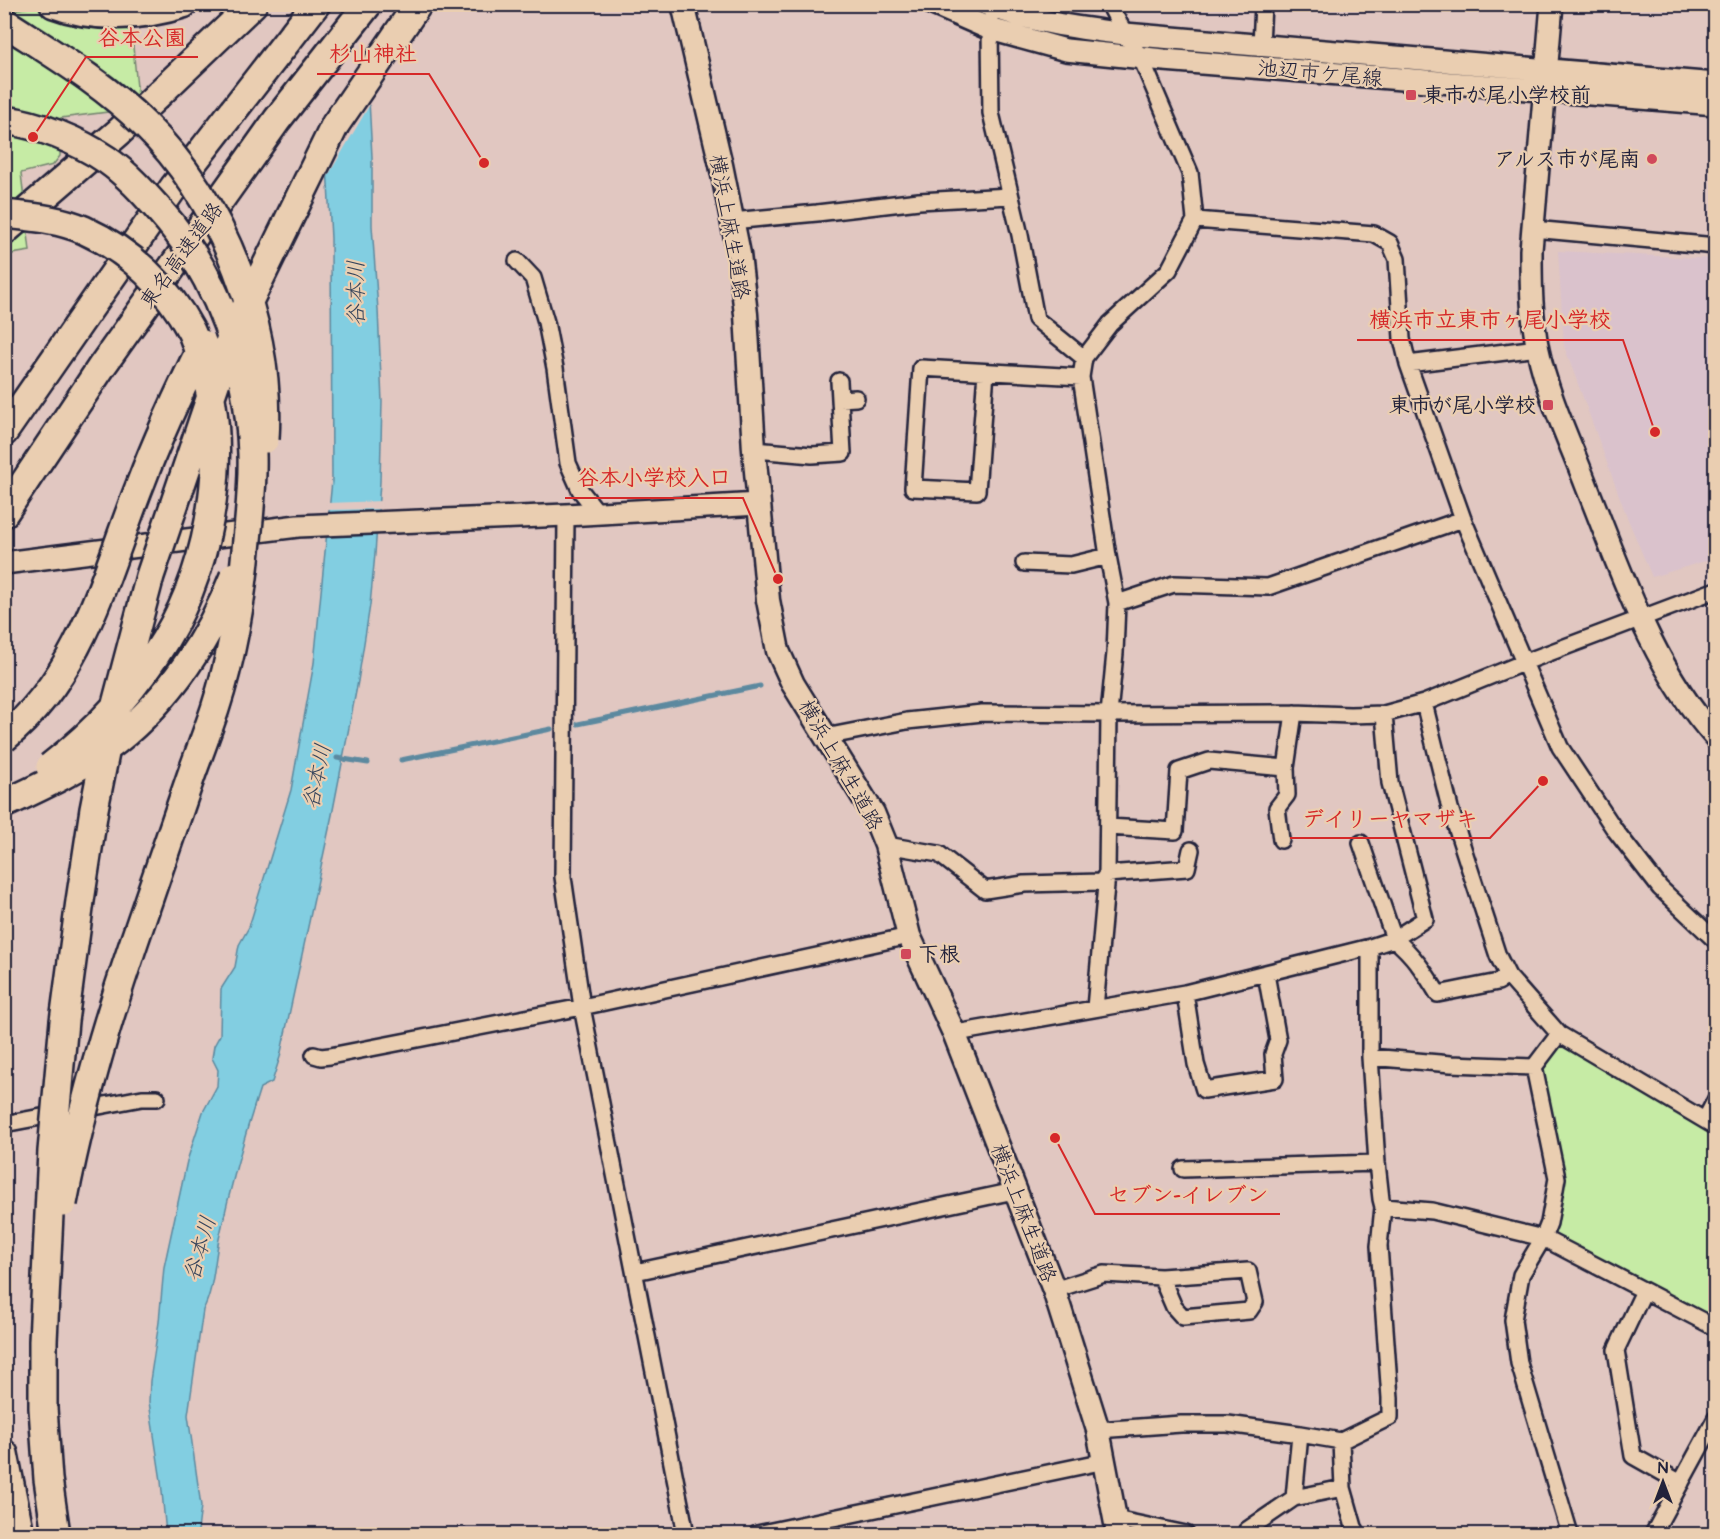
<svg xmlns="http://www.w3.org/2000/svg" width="1720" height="1539" font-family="'Architects Daughter','Klee One',sans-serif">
<rect width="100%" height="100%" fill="#e1c7c1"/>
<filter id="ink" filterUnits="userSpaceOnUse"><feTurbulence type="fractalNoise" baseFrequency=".0167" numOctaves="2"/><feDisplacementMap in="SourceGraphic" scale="12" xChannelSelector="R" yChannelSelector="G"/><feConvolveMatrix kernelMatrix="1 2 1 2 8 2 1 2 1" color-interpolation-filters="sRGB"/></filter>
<g filter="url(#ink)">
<path fill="#dac2cc" d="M1558,251L1715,259V558L1652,577L1627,517L1564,346Z"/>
<path fill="#c6eba5" stroke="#748670" stroke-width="1.5" d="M51,4L129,5L139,108L61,118L60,156L53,165L21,173L30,251L5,255V11Z
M1559,1034L1715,1127V1328L1543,1238L1556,1178L1534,1067Z"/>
<path fill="#82cee1" stroke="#5c899f" stroke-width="1.5" d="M366,42L372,157V226L378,310L382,402L380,482L375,554L370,605L358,681L332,815L280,1057L272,1082L260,1088C244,1137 230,1188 219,1239C214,1263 214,1289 203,1310L188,1415L201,1506L198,1530L200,1534H166L161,1481L149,1402L150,1381L159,1322L164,1267L187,1161L203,1112L217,1086L218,1070L212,1058L214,1046L220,1035L221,989L235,967L239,945L249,927L291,790L314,663L332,481L331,238L322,75Z"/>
<path fill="#e1c7c1" d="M312,4H363L369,42L372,101L325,181L319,76Z
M382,501L381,509L326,510L327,503Z"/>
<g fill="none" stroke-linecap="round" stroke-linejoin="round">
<path stroke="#5c899f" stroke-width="5" d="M578,724L760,686
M337,758L368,763
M401,760L551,729"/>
<g stroke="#22223b" stroke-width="20">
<path id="street" d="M991,19L990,29L991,113L1020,235L1036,319L1084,358
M1261,45L1263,4
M1195,220L1374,234L1390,243L1397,259L1402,339L1408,364L1463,519L1560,747L1615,830L1660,888L1716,941
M732,221L817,213L919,201L1010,196
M1533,229L1716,246
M517,261L533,278L546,322L555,368L568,463L580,490L599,514
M1408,364L1538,348
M986,372L977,491L913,488L921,368L1081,377
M840,399L856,398
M754,450L812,455L843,453L839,381
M566,515L563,877L582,1007L686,1534
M1024,563L1071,565L1108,556
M1117,603L1174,584L1268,587L1463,519
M1424,703L1450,808L1498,956L1508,976L1559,1034L1716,1127
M825,737L907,721L982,713L1109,714L1294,713L1350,715L1384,714L1424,703L1525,662L1716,590
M1108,827L1175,831L1179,771L1209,761L1286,768
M1281,840L1277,808L1287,795L1286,768L1294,713
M1361,843L1394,939L1425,919L1390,783L1384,714
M886,845L939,854L985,890L1024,884L1101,882L1107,874L1187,868L1191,850
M1185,993L1196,1064L1204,1090L1275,1079L1273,1054L1278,1040L1266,974
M1095,1008L1107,874L1109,714L1115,653L1117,603L1108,556L1081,377L1084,358L1110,324L1169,270L1195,220L1190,173L1141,58L1125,34L1109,4
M1559,1034L1534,1067L1557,1178L1549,1223L1543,1238L1521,1275L1513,1320L1519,1363L1570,1534
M955,1035L962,1032L1185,993L1370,947L1394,939C1413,954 1426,974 1438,994L1498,982L1508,976
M314,1055L321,1057L330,1056L582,1007L909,936
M1370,1057L1451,1064L1534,1067
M1705,1120L1716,1099
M4,1124L142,1098H157
M1183,1169L1377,1163
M1383,1207L1432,1211L1543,1238L1716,1328
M635,1272L1014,1191
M1054,1290L1104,1274L1161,1277L1248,1271L1255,1302L1249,1311L1183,1317L1174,1307L1161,1277
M1644,1291L1616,1350L1633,1456L1681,1483
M1098,1430L1181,1424H1228L1300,1434L1341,1441L1390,1417V1398L1379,1246L1383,1207L1381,1199L1377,1163L1370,1057V947
M1343,1488L1354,1527L1358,1534
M1294,1498L1300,1434
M1115,1519L1186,1534
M1247,1530L1294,1498L1343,1488L1341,1441
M757,1534L1105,1461
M1653,1534L1716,1418"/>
</g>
<g stroke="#22223b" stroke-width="26">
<path id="secondary" d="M933,4L990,29L1066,50L1164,60L1716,104
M986,4C1030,22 1078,28 1125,34L1716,84
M1552,4L1531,250C1531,283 1531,317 1538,350C1548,397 1570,442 1587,487C1622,574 1652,667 1716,738
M4,563L298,526L566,515L759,504"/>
</g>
<g stroke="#22223b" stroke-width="27">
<path id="primary" d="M683,4L721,165L739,254L746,314L754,450L768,600L778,651L793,684L873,813L886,845L909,936L955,1035L1054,1290L1098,1430L1118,1534"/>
</g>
<g stroke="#22223b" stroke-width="32">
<path id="highway" d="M54,4C93,19 143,17 183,4
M335,125L418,4
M4,231L119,132L253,4
M4,432L174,187L316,4
M4,513L102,366L277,120L368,4
M4,1454L20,1534"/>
</g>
<use href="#street" stroke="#eaceb1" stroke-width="15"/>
<use href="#secondary" stroke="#eaceb1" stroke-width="21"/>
<use href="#primary" stroke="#eaceb1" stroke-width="22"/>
<use href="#highway" stroke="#eaceb1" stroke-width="27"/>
<g stroke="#22223b" stroke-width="32" stroke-linecap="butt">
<path id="highway-bridge" d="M4,22C53,54 103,83 144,124C224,202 272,328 265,439
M4,120C38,124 79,141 107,160C127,174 144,193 160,211C219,277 249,366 252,454C253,483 250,511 247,540C242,597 233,654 215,709C208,730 200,751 192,773C173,829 153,885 134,942C105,1027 80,1114 63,1203
M4,214C31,217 59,219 84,230C130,251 168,287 191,331C195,339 197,348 200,356C231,445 213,560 165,640C135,690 95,732 50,767
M4,738C82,675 105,574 140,485C158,437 180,390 203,344
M4,804C43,786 82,768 116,741C169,699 210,638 234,576
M56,1534L48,1479L43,1408V1341L52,1151L64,1021L80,901L94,809L111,723L150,576L230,340L335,125"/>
</g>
<use href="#highway-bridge" stroke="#eaceb1" stroke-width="27"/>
</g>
</g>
<g fill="#d1495b" stroke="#eaceb1" stroke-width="2">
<rect x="1405" y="89" width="12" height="12" rx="3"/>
<circle cx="1652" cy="159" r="6"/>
<rect x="1542" y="399" width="12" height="12" rx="3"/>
<rect x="900" y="948" width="12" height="12" rx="3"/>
</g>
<g text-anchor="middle" stroke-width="4.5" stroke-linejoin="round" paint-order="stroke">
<g font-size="21" fill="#22223b" stroke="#eaceb1">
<text transform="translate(1320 73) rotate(5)" y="7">池辺市ケ尾線</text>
<text transform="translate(730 227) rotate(80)" y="7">横浜上麻生道路</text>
<text transform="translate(181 255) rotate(-54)" y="7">東名高速道路</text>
<text transform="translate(841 765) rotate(60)" y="7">横浜上麻生道路</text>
<text transform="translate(1024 1213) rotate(69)" y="7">横浜上麻生道路</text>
</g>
<g font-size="21" font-weight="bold" fill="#22223b" stroke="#eaceb1" text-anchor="start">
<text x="1423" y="102">東市が尾小学校前</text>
<text x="1640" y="166" text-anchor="end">アルス市が尾南</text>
<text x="1536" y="412" text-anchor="end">東市が尾小学校</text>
<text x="918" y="961">下根</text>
</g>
<g font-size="22" font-style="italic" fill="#35445c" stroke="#eaceb1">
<text transform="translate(355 293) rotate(-90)" y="8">谷本川</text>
<text transform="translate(316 776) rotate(-78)" y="8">谷本川</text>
<text transform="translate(199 1248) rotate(-74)" y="8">谷本川</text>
</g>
</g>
<path fill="none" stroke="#d62828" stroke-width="2" d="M33 137L86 57H198M484 163L429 74H317M1655 432L1623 340H1357M778 579L743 498H565M1543 781L1490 838H1290M1055 1138L1095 1214H1280"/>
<g fill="#d62828" stroke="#eaceb1" stroke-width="2">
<circle cx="33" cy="137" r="6"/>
<circle cx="484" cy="163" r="6"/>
<circle cx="1655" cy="432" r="6"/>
<circle cx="778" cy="579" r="6"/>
<circle cx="1543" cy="781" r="6"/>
<circle cx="1055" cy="1138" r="6"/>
</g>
<g font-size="22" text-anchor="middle" font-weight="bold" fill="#d62828" stroke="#eaceb1" stroke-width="4.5" stroke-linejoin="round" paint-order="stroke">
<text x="142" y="45">谷本公園</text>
<text x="373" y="61">杉山神社</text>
<text x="1490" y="327">横浜市立東市ヶ尾小学校</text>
<text x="654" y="485">谷本小学校入口</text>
<text x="1390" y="826">デイリーヤマザキ</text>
<text x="1188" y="1202">セブン-イレブン</text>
</g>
<rect width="1720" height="1539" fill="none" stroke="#eaceb1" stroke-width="24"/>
<rect x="12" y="12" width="1696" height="1515" fill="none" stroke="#22223b" stroke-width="2" filter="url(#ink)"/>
<g transform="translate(1663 1482)" stroke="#eaceb1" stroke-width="4.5" paint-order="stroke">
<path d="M0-4.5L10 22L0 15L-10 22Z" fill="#22223b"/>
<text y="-9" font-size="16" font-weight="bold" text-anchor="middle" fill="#22223b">N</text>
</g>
</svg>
